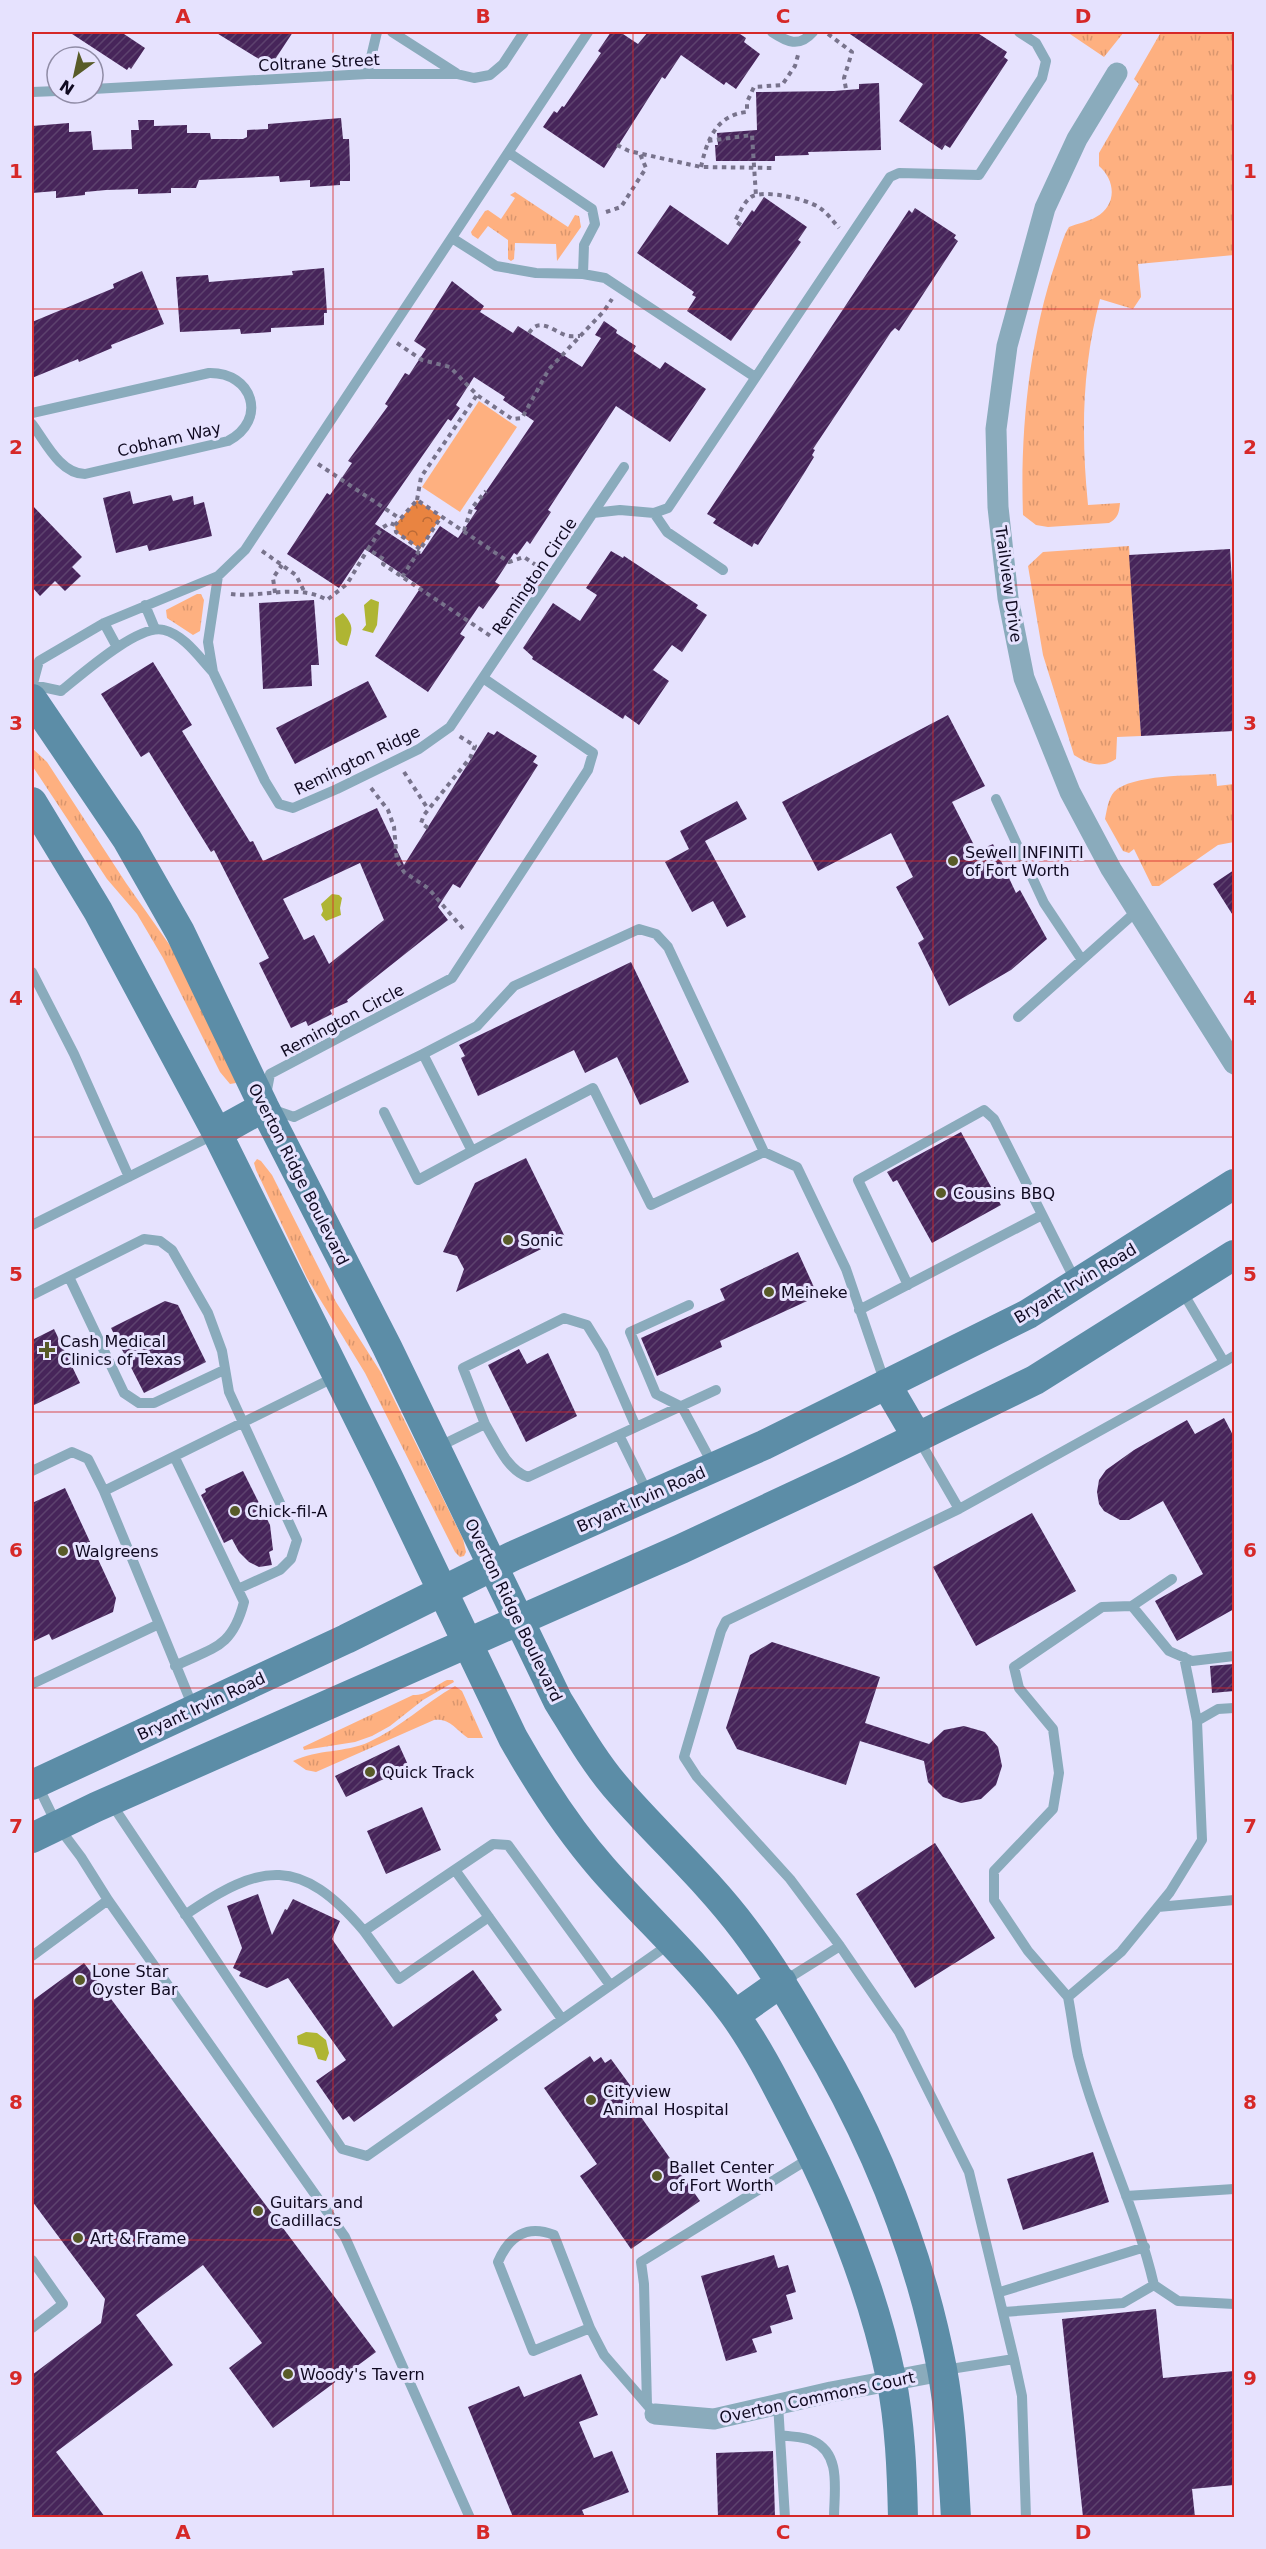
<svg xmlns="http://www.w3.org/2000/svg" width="1266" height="2549" font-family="'DejaVu Sans',sans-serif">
<defs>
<pattern id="grass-tufts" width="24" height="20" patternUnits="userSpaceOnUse" patternTransform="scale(1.5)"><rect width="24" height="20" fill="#feb080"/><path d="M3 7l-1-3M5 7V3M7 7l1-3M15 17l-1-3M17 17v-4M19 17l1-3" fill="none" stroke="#d9966e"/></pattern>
<pattern id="forest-crowns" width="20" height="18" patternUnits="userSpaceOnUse" patternTransform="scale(1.5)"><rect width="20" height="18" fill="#e98441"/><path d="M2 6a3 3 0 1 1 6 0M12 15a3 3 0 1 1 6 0" fill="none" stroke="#bb6a36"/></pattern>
<pattern id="building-hatch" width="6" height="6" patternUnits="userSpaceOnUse" patternTransform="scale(1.5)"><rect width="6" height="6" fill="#47255a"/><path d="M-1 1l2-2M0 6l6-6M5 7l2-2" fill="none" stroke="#5d426e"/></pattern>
</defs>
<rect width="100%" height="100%" fill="#e6e2fe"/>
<path fill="url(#grass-tufts)" d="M1067,32H1124L1104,57Z
M1161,32H1234V255L1138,264L1141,297L1133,309L1100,299C1082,367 1081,435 1088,505L1120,503C1119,513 1118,518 1109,523L1048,527L1036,525L1023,515C1020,431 1029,341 1056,261C1060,250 1063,236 1069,227C1078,223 1088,222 1096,217C1117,205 1116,181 1099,166V153L1139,84L1134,79Z
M515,192L568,227L575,215L579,216L581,227L557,261L556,244L515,243L514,259L511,261L508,259V240L488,226L478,239L472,235L471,232L485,211L488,210L501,219L515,198L510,195Z
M1129,546L1141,736L1117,737L1116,759C1101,769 1088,764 1074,755L1043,655L1028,566L1043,552Z
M197,594H201L204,600L200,631L193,635L167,618L166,610Z
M32,748L47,762L126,883L171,947L234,1073L236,1083L230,1084L220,1072L163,958L137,914L107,879L33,767Z
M1216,774L1217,786L1234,784V842L1218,845L1159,886H1152L1134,849L1129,853L1123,851L1105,819C1107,810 1108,799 1114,792C1131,774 1192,776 1216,774Z
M257,1159L261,1161L272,1175L336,1302L380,1371L463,1539L466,1552L464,1556L460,1557L455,1552L365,1373L307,1278L256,1170L254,1163Z
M447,1680H453L454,1682L423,1700L390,1726L372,1736L355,1742L304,1750L303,1747L413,1695C429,1695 432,1687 447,1680Z
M455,1686L462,1691L483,1738H468C456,1730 450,1718 434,1720L316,1772L306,1770L293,1761C318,1749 345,1753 369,1742C400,1728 425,1703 455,1686Z"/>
<path fill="url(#forest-crowns)" d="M417,500L441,517L420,549L396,532L395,525Z"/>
<path fill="#feb080" d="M479,401L517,427L460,512L422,487Z"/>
<path fill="#afb533" d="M371,599L379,602L377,625L373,633L362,630L366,625L364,605Z
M343,613C355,627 352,629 347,646L340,644L336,640L335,618Z
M332,894L339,895L342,898L340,908L341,915L326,921L321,915L323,911L321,904Z
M306,2032L317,2033L326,2040L329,2053L326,2061L318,2059L314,2048L298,2044L297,2036Z"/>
<path fill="url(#building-hatch)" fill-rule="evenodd" d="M69,32H121L145,48L131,69L129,67L127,70Z
M215,32H293L272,64L260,57L259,59Z
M611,32H620L638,44L648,32H737L746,38L744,42L760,54L736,89L726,82L724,85L681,55L665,79L662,77L604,168L543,127L554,111L557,113L562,106L564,107L601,53L598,51Z
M847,32H976L1007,52L1004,57L1008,60L950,148L945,145L942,150L899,121L923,84Z
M879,83L881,150L808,152L809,155L775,156V161H716L715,145H718L717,133L757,130L756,92L834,91L859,89V84Z
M341,118L343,139H349L350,164V181H340V185L310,187V180L280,182L279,176L199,180L196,188H171V193L138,194V189L106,190L85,192V195L56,198V191L32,193V126L69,123V132L91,131L93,150L132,149L131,130H139L138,120H154V126L187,125V133H210L211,139H243L247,137V130L268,129V124Z
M764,197L807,227L798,240L801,242L731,341L687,311L696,297L692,295L694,292L637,253L670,205L728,245L752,210L754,212Z
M915,208L956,235L954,238L958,241L899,331L895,328L891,332L813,449L815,450L812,455L814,457L803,475L758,545L754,543L752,547L713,523L716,519L707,514L909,210L912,213Z
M324,268L327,313H324V325L271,328V332L241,334L240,329L180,332L176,277L208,275L209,282L293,275L292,271Z
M142,271L164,324L111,345L112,348L79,362L78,359L32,378V322L114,288L113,284Z
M452,281L484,306L480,312L513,333L518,326L582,367L601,338L595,335L604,321L617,330L616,333L636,346L633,351L660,369L665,362L706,389L670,442L616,406L548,510L551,512L530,544L527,541L517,555L514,553L495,582L500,585L483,609L479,606L460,634L465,637L428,692L375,656L421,587L365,549L339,588L287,554L327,493L330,495L352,463L348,461L388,406L385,404L405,373L409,375L426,349L414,341ZM474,377L505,397L503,400L534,421L474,509L477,510L458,538L440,526L421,554L375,524L448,419L451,421L460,408L456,405Z
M130,491L133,504L171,495L173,501L193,496L194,505L204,502L212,536L149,551L147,545L116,553L103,498Z
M32,505L82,557L72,567L81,576L65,591L55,581L40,596L32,587Z
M1230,549L1234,617V731L1141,736L1129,555Z
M611,551L623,558L624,556L698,605L696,608L707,615L682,652L672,645L653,670L669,681L639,725L625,715L623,719L532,659L533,657L523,648L553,603L580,621L597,595L586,588Z
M314,600L319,665H311L312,686L263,689L259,603Z
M153,662L192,725L182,731L250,842L253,841L263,861L377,808L404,865L488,732L494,735L497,731L537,756L533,762L538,765L460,888L453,884L438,907L448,920L347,1000L348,1002L330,1010L332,1014L308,1026L306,1021L291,1028L259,963L269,958L214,850L211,852L149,752L141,757L101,694ZM360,863L384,920L329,964L314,935L304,940L283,899Z
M368,681L387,717L295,764L276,728Z
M948,715L985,786L952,802L977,851L993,844L1016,893L1020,890L1047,939L1011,970L949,1006L918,943L924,939L896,887L913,877L891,833L818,871L782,802Z
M737,801L747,819L705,841L746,917L727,927L713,901L692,912L665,862L689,849L680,831Z
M1234,870V917L1213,884Z
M631,962L689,1082L640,1105L617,1057L585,1073L574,1050L478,1096L461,1058L465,1056L459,1045Z
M961,1132L1001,1205L932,1243L897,1180L893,1182L887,1172Z
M526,1158L565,1237L456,1292L464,1269L457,1256L443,1252L475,1183Z
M798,1252L818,1296L720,1341L722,1347L657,1376L641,1338L725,1300L720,1289Z
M165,1301L178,1305L206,1362L144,1393L111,1328Z
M54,1329L80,1383L32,1406V1340Z
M519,1349L527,1364L548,1353L577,1416L526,1442L488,1365Z
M1224,1418L1234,1437V1609L1177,1641L1155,1601L1203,1574L1163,1501L1129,1520H1120L1104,1511L1099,1504L1097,1492L1099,1480L1106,1470L1134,1450L1187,1420L1195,1434Z
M243,1471L270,1525L273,1550L269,1552L272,1565L259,1567L249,1562L239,1552L232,1539L224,1543L201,1495L206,1492L205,1489Z
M65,1488L116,1598L113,1612L52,1640L49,1634L32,1642V1503Z
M1032,1513L1076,1591L976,1646L933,1567Z
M772,1642L880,1677L865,1723L929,1744L944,1730L964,1726L985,1732L998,1747L1002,1766L996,1785L981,1799L961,1803L943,1797L928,1782L924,1761L860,1741L846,1785L737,1749L726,1728L750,1655Z
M1234,1664V1691L1212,1693L1210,1666Z
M399,1745L409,1767L346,1797L335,1776Z
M422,1807L441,1850L386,1874L367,1831Z
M935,1843L995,1938L915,1988L856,1894Z
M258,1894L272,1935L285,1909L287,1910L293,1899L340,1921L332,1939L393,2027L473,1970L502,2010L495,2015L498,2020L354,2122L349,2116L343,2120L316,2081L346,2060L288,1978L267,1988L239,1976L241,1972L233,1968L242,1948L227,1906Z
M84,1963L376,2352L273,2428L229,2368L262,2343L203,2265L136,2315L173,2365L56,2452L105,2517H32V2375L101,2323L105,2299L32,2201V2001Z
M590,2056L594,2062L601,2057L605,2063L611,2059L635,2092L627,2097L700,2201L631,2249L580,2176L597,2164L544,2088Z
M1093,2152L1109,2202L1023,2230L1007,2179Z
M774,2255L778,2268L788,2265L796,2292L786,2295L793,2319L770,2326L772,2333L752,2339L757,2352L726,2361L701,2276Z
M1156,2309L1163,2378L1234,2371V2485L1192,2489L1195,2517H1083L1062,2319Z
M581,2374L598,2415L579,2422L594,2458L612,2451L629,2492L582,2510L585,2517H513L468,2407L519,2386L524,2397Z
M773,2451L775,2517H718L716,2453Z"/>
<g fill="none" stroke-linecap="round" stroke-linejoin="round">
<path stroke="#78738c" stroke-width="4" stroke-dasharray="4.5 4.5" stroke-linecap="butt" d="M828,34L852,52L844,78L846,89
M708,141L752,135L756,196
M617,145L629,151L701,167L773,168
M701,167C707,140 716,115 747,112V102L754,87L782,85L795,66L798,55
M606,212L621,207L646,168L640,154
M741,225L735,221C739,214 744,202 751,197C764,189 807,199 820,208C827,213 833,221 839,228
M529,333C539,317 552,330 565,335C569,337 575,336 580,336
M397,343L422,360L450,367L477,395L512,419L522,418L549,369L604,311L612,299
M318,464L399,518
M417,500L421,477L477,395
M395,525L390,523L382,528L368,549L385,560L383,564L492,637
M464,531L471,509L486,491
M420,549L396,532L395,525L417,500L509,562L524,557L539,567
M262,551L296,575L305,593
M402,577L441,517
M275,593L273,578L282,565
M231,594C262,598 298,583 327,600L347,584L368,549
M404,772L428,809
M371,788L388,810L394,827L397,861L404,872L428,888L465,931
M428,828L421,823L424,815L470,758L475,746L459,736"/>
<path stroke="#8aabbc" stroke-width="10" d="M392,32L456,73
M772,32C787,42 799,48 813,32
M367,74L377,32
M93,89L367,74H457L474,78L490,75L503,64L524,32
M32,92L57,91
M509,153L592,209L595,224L584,245L583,274
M452,238L496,266L536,273L583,274L605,278L755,377
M32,413L209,373C253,372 268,420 228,441L85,474C60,474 45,441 32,424
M593,513L624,467
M654,513L667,532L723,570
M218,576L208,642L213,672L265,781L279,804L293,808L337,789L419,749L450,727L593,513L620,510L654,513L668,508L890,177L899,173L979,175L1042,78L1046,61L1036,43L1019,32
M145,605L155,629
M104,623L117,647
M33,685L61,691C81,675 139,623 164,630C184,635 199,657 213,672
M32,687L39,661L104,623L218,576L245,550L588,32
M996,799L1044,903L1082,960
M32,972L74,1054L129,1177
M1018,1017L1138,910
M266,1095L270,1074L452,978L588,770L593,753L483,678
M271,1109L294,1117L423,1054
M384,1112L418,1180L472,1151
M764,1152L668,947L656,934L639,929L514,986L477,1026L423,1054L472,1151L593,1088L651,1205L764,1152L797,1167L846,1269L885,1383
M32,1225L217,1133
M69,1277L124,1393L139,1403H154L224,1370
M908,1285L858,1180L984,1110L994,1119L1076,1282
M1182,1291L1224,1362L1234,1356
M32,1295L144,1239L160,1241L172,1250L208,1313L222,1351L229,1392L297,1540L291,1559L280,1570L238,1589
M689,1305L630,1332L656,1394L682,1407L713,1465
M859,1310L1042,1215
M485,1424L463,1368L564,1318L587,1325L603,1351L636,1427
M619,1435L648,1494
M436,1448L485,1424C496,1442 507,1470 528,1477L716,1390
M32,1471L72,1452L88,1459L104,1491L159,1624
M104,1491L335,1377
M959,1509L1224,1362
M1132,1606L1172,1579
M1184,1657L1197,1721
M175,1666C214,1647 232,1648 244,1602L175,1458
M32,1684L159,1624L193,1707
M37,1784L57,1825L81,1857L108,1900L345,2237L470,2518
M111,1803L342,2149L367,2156L671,1943
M455,1870L562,2019
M1158,1907L1234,1900
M185,1915C262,1862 300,1856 364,1931L493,1844L508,1845L610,1985
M364,1931L399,1979L489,1917
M840,1946L790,1879L697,1777L684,1757L721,1631L726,1621L959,1509L918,1438
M32,1956L108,1900
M784,1981L840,1946L899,2032L969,2172L1014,2359
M1068,1997L1028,1951L994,1900V1871L1053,1809L1059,1773L1053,1729L1019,1688L1014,1667L1102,1607L1132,1606L1169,1651L1192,1661L1234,1656
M1126,2196L1234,2189
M32,2260L63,2304L32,2328
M1154,2285L1178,2301L1234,2304
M1000,2292L1145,2247
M1004,2312L1123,2303L1154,2285C1136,2207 1098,2134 1078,2056C1074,2037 1072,2017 1068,1997L1121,1952L1170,1892L1202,1840L1197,1721L1218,1709L1234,1708
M590,2328L533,2351L498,2262C509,2236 527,2224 554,2235L590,2328L604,2355L655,2414
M944,2370L1014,2359L1022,2396L1026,2518
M778,2404L785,2518
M647,2405L644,2284L641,2262L810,2158
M780,2435C790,2437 804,2436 813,2441C842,2454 834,2491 834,2518"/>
<path stroke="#8aabbc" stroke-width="21" d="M1117,73L1077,139L1045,208L1007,346L996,429L998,507L1008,598L1024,678L1070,792L1111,869L1234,1064
M655,2414L714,2419L831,2392L942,2371"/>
<path stroke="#5c8da7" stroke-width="30" d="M32,699L127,839L180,932L264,1107L387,1347L558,1701C576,1730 593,1760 615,1786C657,1835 705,1877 744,1929C769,1962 791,1998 812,2035C874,2139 919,2249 942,2369C951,2417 953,2468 956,2518
M32,802L98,911L217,1133L387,1475L513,1738C539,1784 568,1829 603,1869C646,1918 694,1961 733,2013C757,2046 776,2084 794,2119C837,2202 872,2287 891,2378C900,2423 902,2471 903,2518
M217,1133L264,1107
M886,1384L917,1437
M32,1785L346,1639L513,1556L764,1445L1028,1314L1234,1184
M32,1838L96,1807L681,1549L850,1470L1035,1380L1234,1255
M735,2015L782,1982"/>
</g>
<path fill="none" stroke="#d62828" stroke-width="1.5" stroke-opacity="0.55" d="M333,32V2518M633,32V2518M933,32V2518M32,309H1234M32,585H1234M32,861H1234M32,1137H1234M32,1412H1234M32,1688H1234M32,1964H1234M32,2240H1234"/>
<g fill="#585b28" stroke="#e6e2fe" stroke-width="2">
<circle cx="953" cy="861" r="6"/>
<circle cx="941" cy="1193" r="6"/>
<circle cx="508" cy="1240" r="6"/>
<circle cx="769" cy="1292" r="6"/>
<path d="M44 1341h6v6h6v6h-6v6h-6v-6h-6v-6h6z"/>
<circle cx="235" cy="1511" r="6"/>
<circle cx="63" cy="1551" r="6"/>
<circle cx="370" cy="1772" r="6"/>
<circle cx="80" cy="1980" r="6"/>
<circle cx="591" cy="2100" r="6"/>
<circle cx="657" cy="2176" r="6"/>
<circle cx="258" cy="2211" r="6"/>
<circle cx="78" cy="2238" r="6"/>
<circle cx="288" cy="2374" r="6"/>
</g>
<g text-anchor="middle" stroke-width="6" stroke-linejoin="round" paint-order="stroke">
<g font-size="16" fill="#100a21" stroke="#e6e2fe">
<text transform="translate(319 62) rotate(-3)" y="6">Coltrane Street</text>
<text transform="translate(169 439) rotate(-13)" y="6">Cobham Way</text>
<text transform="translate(534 576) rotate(-56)" y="6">Remington Circle</text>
<text transform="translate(1009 584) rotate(82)" y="6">Trailview Drive</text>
<text transform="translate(357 760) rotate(-26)" y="6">Remington Ridge</text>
<text transform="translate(342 1020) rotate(-28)" y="6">Remington Circle</text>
<text transform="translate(299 1174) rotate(63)" y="6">Overton Ridge Boulevard</text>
<text transform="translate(1075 1283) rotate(-31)" y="6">Bryant Irvin Road</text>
<text transform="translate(641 1499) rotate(-24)" y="6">Bryant Irvin Road</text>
<text transform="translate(514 1610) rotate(64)" y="6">Overton Ridge Boulevard</text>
<text transform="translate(201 1706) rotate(-25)" y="6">Bryant Irvin Road</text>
<text transform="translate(817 2397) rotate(-12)" y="6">Overton Commons Court</text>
</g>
<g font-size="16" fill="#100a21" stroke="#e6e2fe" text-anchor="start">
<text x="965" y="858">Sewell INFINITI<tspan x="965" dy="18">of Fort Worth</tspan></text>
<text x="953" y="1199">Cousins BBQ</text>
<text x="520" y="1246">Sonic</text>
<text x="781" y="1298">Meineke</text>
<text x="60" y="1347">Cash Medical<tspan x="60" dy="18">Clinics of Texas</tspan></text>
<text x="247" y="1517">Chick-fil-A</text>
<text x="75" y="1557">Walgreens</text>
<text x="382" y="1778">Quick Track</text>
<text x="92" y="1977">Lone Star<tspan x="92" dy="18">Oyster Bar</tspan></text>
<text x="603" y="2097">Cityview<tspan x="603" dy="18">Animal Hospital</tspan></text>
<text x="669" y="2173">Ballet Center<tspan x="669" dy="18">of Fort Worth</tspan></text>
<text x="270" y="2208">Guitars and<tspan x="270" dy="18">Cadillacs</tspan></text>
<text x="90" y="2244">Art &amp; Frame</text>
<text x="300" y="2380">Woody's Tavern</text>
</g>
</g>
<rect width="1266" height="2549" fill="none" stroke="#e6e2fe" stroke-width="66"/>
<g transform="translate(75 75) rotate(213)"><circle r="28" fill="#e6e2fe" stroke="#908ca6" stroke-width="1.5"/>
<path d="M0-4.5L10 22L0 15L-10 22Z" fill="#585b28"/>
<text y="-9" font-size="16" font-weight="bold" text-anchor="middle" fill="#100a21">N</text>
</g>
<rect x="33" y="33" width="1200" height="2483" fill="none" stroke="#d62828" stroke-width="2"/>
<g font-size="20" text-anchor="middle" font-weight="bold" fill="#d62828">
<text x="183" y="23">A</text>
<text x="483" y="23">B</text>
<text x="783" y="23">C</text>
<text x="1083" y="23">D</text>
<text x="16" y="178">1</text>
<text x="1250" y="178">1</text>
<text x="16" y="454">2</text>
<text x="1250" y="454">2</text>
<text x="16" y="730">3</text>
<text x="1250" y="730">3</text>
<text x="16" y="1005">4</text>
<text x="1250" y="1005">4</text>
<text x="16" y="1281">5</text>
<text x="1250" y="1281">5</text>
<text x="16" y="1557">6</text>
<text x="1250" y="1557">6</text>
<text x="16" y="1833">7</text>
<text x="1250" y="1833">7</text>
<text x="16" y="2109">8</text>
<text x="1250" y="2109">8</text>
<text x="16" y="2385">9</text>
<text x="1250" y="2385">9</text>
<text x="183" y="2539">A</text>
<text x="483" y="2539">B</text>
<text x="783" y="2539">C</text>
<text x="1083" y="2539">D</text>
</g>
</svg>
